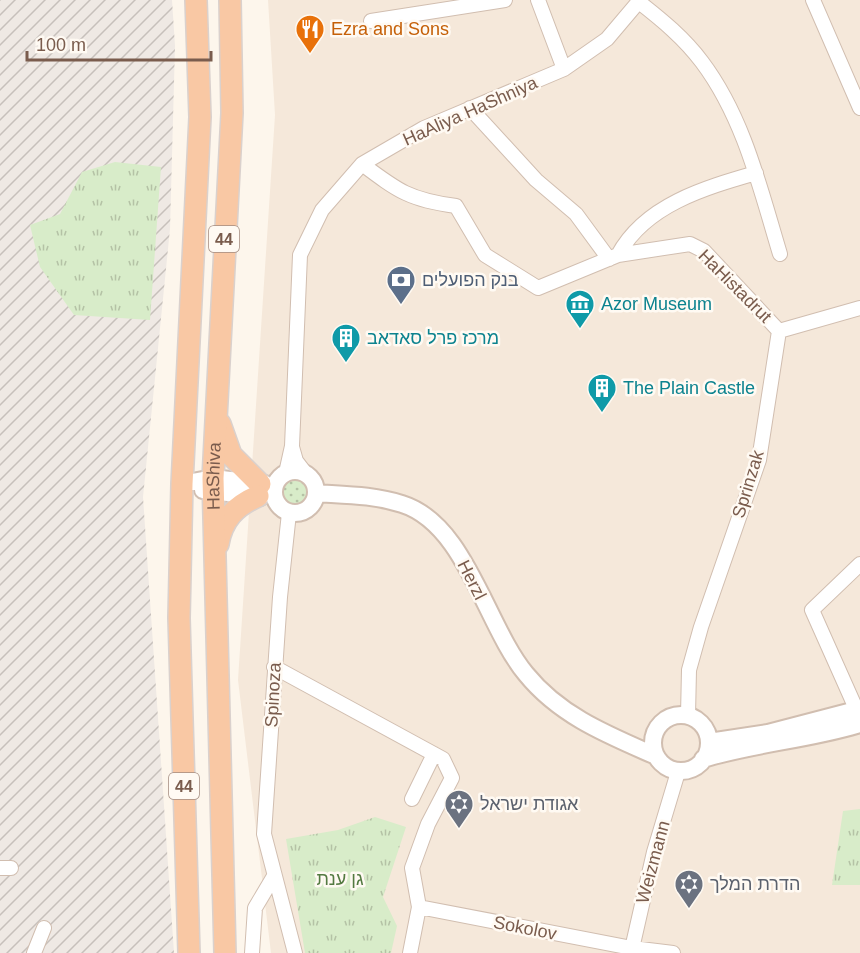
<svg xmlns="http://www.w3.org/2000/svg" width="860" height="953" font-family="Helvetica,'Noto Sans Hebrew',sans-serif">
<defs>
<pattern id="industrial-furrows" width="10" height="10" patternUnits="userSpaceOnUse" patternTransform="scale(1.5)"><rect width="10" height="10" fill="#efe9e4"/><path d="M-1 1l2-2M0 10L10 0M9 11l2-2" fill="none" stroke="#c7c0bb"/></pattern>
<pattern id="grass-dots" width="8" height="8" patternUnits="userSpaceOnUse" patternTransform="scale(1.5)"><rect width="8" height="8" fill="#d8ecc9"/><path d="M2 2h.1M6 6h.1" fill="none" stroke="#b4c2a5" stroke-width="1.8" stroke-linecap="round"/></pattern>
<pattern id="park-tufts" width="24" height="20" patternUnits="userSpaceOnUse" patternTransform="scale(1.5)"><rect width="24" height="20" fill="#d8ecc9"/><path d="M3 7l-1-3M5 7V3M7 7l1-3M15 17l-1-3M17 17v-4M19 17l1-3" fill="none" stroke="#b4c2a5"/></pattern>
</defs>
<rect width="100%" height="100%" fill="#fdf6ec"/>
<path fill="#f5e8da" d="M268,0H860V953H271L238,680L275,115Z"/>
<path fill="url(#industrial-furrows)" d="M0,0H172L175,46L170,229L143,497L174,953H0Z"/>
<path fill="url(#grass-dots)" d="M281 492a14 14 0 1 1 28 0a14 14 0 1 1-28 0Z"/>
<path fill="url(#park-tufts)" d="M115,162L161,167L150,320L74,315L40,267L30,225L60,214L82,172Z
M860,809V885H832L843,811Z
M375,817L406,827L383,897L397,926L391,953H305L286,839L338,830Z"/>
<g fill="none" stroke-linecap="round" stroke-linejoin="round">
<g stroke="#d1beb0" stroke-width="16">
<path id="minor" d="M538,0L564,69
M813,0L860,108
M639,2C662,20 684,38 702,62C744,118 760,188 780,254
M371,21L505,0
M470,108L536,180L576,214L609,259
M362,164C398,191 410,200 456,206L485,255L538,288L618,255L690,244L704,251L779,331
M618,255C645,205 704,188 756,173
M292,447L296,461L306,474
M286,473L292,446L300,255L322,210L362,164L424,128L564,69L607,39L640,0
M289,513L280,597L264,834L295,953
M274,667L443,759L452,778L428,824L412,868L419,907L410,953
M857,711L812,610L860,564
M688,715L689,670L701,627L759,460L779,331L860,308
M412,799L434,754
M0,868H11
M419,907L632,948L673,953
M34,953L44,928
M252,953L255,908L274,876
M631,953L654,852L678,772"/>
</g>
<g stroke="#d1beb0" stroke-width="20">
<path id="tertiary" d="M274 492a21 21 0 1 1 42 0a21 21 0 1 1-42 0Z
M182,484L213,478L265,484
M203,490L260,497
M316,493C346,495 374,495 402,504C466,524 486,626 526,674C560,716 608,735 656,756
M653 743a28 28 0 1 1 56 0a28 28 0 1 1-56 0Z
M709,742L768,733L860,709
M703,759C754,743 809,740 860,724"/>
</g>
<g stroke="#dad1cd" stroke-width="24">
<g id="trunk">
<path d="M220,424L231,455L260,484"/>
<path d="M218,544C222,520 235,506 258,496"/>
<path d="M189,953L179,618L182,484L200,117L196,0"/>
<path id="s1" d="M225,953L213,478L232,113L230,0"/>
</g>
</g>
<use href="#minor" stroke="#fff" stroke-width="14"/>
<use href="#tertiary" stroke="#fff" stroke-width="16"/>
<use href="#trunk" stroke="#f9c8a4" stroke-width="21"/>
</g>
<defs>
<g id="restaurant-pin" transform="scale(1.5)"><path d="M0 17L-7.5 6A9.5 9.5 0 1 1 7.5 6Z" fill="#e8710a" stroke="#fffaf3"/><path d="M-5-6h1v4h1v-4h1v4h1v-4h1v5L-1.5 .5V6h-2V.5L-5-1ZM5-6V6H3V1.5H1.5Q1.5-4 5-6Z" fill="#fff"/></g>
<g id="bank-pin" transform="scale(1.5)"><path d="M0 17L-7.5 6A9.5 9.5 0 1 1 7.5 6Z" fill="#5c6f8a" stroke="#fffaf3"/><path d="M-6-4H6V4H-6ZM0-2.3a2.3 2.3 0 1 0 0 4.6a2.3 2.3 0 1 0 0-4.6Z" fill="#fff"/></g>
<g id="museum-pin" transform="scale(1.5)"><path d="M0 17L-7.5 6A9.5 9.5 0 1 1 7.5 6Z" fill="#0f9aa8" stroke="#fffaf3"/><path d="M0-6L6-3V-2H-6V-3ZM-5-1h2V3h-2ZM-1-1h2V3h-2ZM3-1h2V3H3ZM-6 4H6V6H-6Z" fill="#fff"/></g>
<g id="building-pin" transform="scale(1.5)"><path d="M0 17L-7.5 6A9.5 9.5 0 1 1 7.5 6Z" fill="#0f9aa8" stroke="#fffaf3"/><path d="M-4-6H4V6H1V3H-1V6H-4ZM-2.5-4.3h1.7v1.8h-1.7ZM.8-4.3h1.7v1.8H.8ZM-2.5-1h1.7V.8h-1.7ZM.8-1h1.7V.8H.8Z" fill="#fff"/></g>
<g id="synagogue-pin" transform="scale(1.5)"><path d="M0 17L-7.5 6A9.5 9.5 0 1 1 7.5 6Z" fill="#6b7280" stroke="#fffaf3"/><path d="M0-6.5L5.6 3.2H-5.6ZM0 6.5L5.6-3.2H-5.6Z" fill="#fff"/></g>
</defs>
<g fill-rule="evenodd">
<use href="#restaurant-pin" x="310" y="29"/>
<use href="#bank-pin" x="401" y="280"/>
<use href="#museum-pin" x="580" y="304"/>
<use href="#building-pin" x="346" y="338"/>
<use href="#building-pin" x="602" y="388"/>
<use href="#synagogue-pin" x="459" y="804"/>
<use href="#synagogue-pin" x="689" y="884"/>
</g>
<g text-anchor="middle" stroke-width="5" stroke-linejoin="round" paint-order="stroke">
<g fill="#fffaf3" stroke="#a28b7f" stroke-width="1.5">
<rect x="209" y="226" width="30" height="26" rx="4.5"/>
<rect x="169" y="773" width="30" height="26" rx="4.5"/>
</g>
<g font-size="16" font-weight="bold" fill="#7a5c4d">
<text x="224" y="245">44</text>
<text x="184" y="792">44</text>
</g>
<g font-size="18" fill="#c56008" stroke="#fffaf3" text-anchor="start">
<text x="331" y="35">Ezra and Sons</text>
</g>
<g font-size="18" fill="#7a5c4d" stroke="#fffaf3">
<text transform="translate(470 111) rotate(-24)" y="6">HaAliya HaShniya</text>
<text transform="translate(735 286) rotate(45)" y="6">HaHistadrut</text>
<text dy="6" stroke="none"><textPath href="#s1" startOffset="477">HaShiva</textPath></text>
<text transform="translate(748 484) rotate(-73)" y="6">Sprinzak</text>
<text transform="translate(472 580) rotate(63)" y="6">Herzl</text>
<text transform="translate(273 695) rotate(-87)" y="6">Spinoza</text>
<text transform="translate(653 862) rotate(-75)" y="6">Weizmann</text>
<text transform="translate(525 928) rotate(11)" y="6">Sokolov</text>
</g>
<g font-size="18" fill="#4e5e75" stroke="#fffaf3" text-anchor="start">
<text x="422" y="286">בנק הפועלים</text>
</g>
<g font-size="18" fill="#0d838f" stroke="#fffaf3" text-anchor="start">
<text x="601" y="310">Azor Museum</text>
<text x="367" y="344">מרכז פרל סאדאב</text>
<text x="623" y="394">The Plain Castle</text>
</g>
<g font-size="18" fill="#5b616d" stroke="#fffaf3" text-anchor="start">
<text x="480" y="810">אגודת ישראל</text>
<text x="710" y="890">הדרת המלך</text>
</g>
<g font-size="18" fill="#537a41" stroke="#fffaf3">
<text x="340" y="885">גן ענת</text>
</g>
</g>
<path d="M27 51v9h184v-9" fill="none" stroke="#7a5c4d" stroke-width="3"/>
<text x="36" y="51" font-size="18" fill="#7a5c4d" stroke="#fffaf3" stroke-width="4.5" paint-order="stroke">100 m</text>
</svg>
